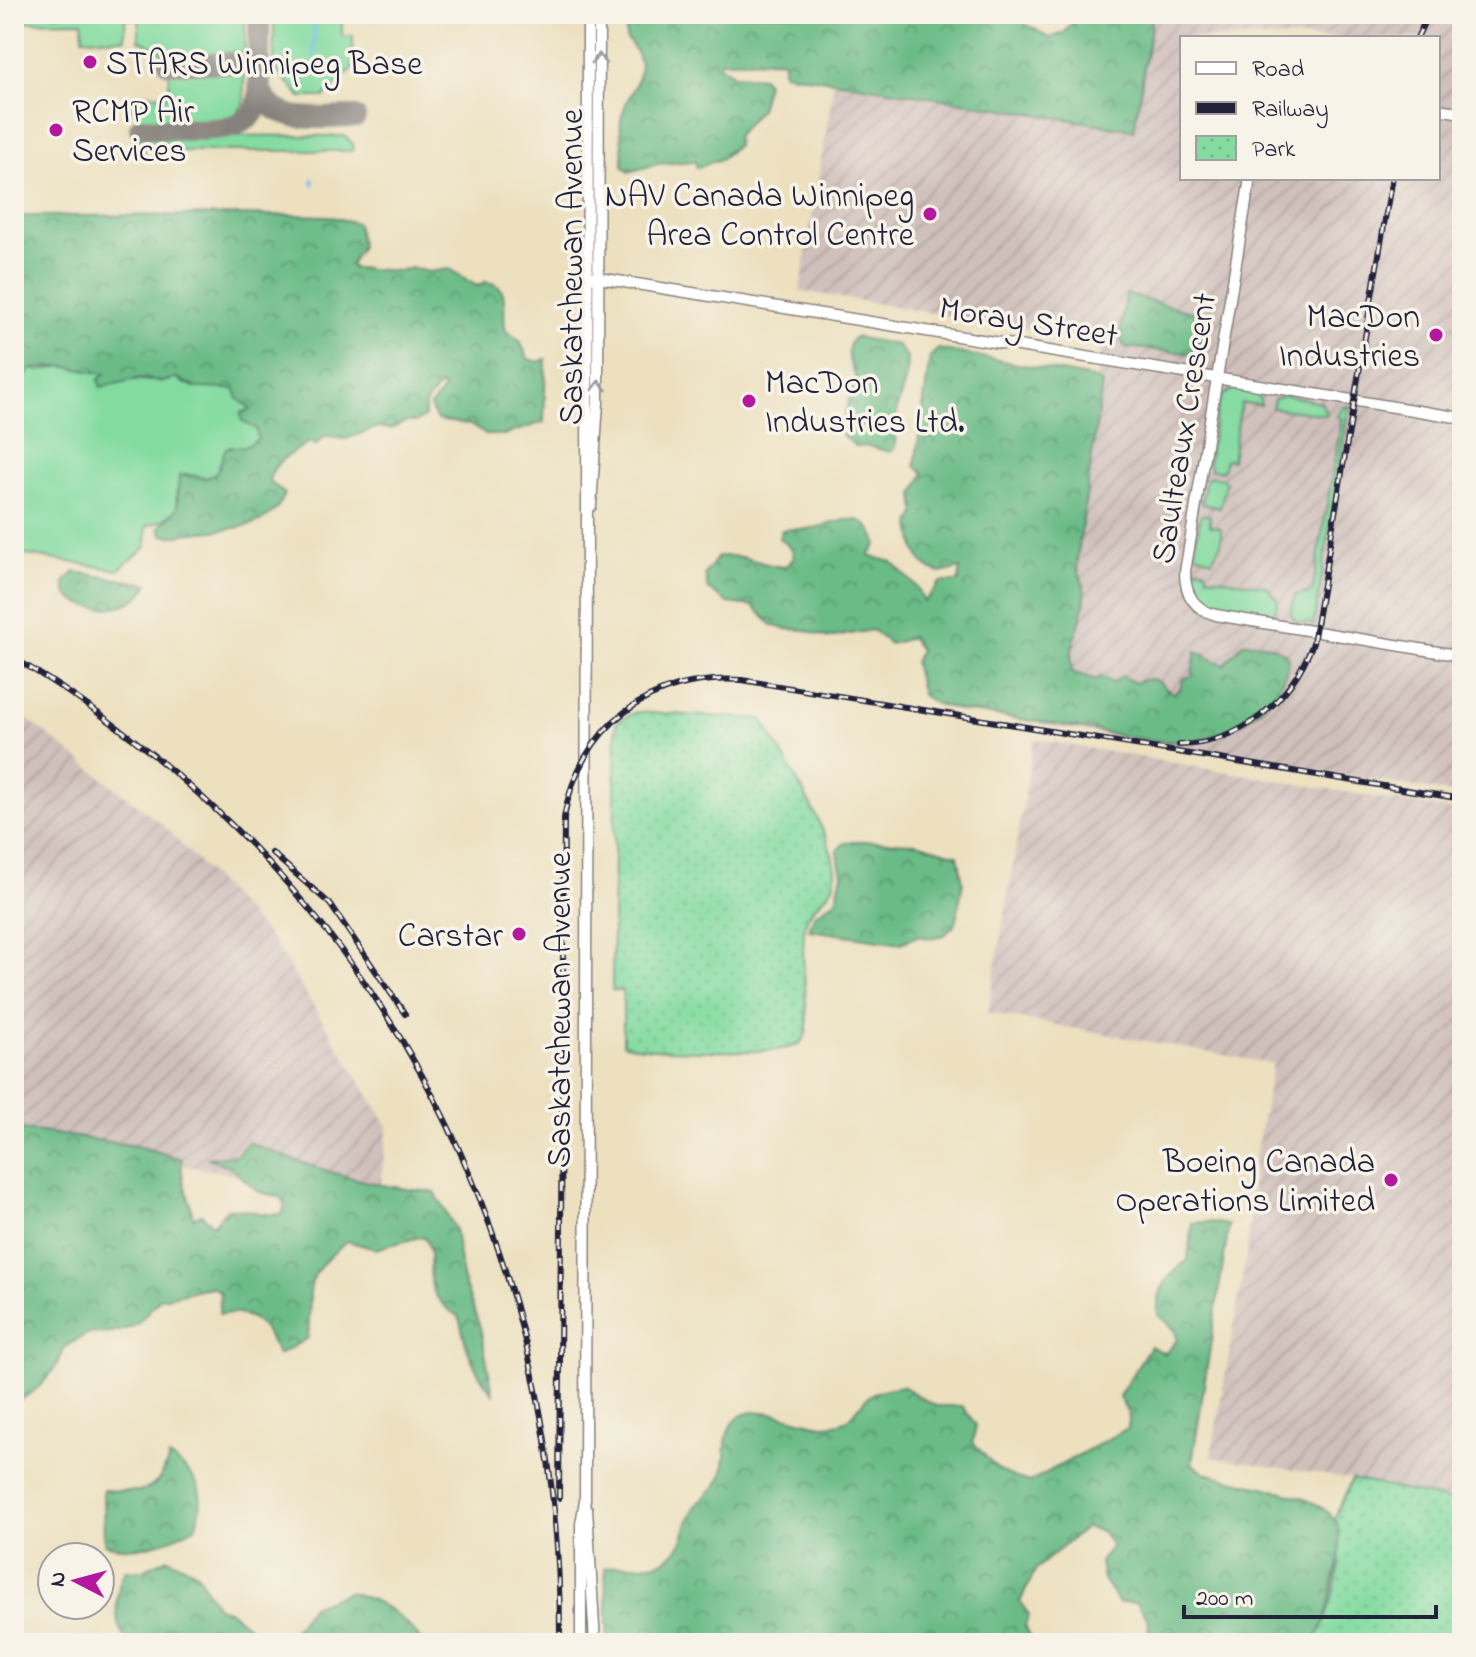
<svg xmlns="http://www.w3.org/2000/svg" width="1476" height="1657" font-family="'Indie Flower',sans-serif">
<defs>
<pattern id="industrial-furrows" width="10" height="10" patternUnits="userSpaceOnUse" patternTransform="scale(2)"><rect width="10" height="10" fill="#d0c0bc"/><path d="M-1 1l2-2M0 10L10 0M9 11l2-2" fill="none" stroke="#b2a5a2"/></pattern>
<pattern id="forest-crowns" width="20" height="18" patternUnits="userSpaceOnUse" patternTransform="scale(2)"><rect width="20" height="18" fill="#6abb86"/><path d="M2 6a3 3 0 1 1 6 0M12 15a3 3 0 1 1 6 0" fill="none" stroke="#57986f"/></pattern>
<pattern id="park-dots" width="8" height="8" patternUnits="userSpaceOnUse" patternTransform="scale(2)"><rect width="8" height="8" fill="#83dba0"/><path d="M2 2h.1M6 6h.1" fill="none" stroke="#71bc8b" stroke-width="1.8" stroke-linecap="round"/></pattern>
</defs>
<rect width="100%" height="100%" fill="#f7f3e8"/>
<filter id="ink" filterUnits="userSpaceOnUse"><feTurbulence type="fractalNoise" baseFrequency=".0125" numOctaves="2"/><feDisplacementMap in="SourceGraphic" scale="16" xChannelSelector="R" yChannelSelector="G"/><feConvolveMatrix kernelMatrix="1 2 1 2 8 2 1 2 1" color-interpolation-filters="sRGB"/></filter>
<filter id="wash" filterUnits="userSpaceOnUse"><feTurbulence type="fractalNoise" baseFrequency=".006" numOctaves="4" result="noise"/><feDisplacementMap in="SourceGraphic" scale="32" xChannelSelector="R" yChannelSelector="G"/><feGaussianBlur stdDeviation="1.8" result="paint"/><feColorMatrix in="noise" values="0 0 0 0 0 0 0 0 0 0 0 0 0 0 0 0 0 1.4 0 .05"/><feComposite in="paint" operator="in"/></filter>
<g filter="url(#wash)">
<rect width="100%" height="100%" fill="#ece0bf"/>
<path fill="url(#industrial-furrows)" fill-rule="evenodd" d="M1153,14H1462V795L1040,724L1102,341L800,291L834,83L1134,130ZM1182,38H1438V178H1182Z
M14,714L31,722L163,825L273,941L388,1126L379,1199L14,1137Z
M1034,739L1462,812V1503L1352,1479L1211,1457L1247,1251L1255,1156L1273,1064L988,1013Z"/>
<path fill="#83dba0" stroke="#527e6e" stroke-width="2" d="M14,14H245V51L238,57H170L139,40V19H125V39L83,38L82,21L14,22Z
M274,14H342V36H353V68L324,97H301L274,68Z
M169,69H238L244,76V105L230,120H140L125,102L136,94L169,95Z
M140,135L345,136L353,144V151H125Z
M64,366L105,374V377L162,382L177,378L184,384L235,389L251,410V425L257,429L258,439L246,446L226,448L217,472L207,478L185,474L176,493L177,509L163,520L147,526L146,547L118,570L14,553V381L31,369L40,371Z
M1235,388L1257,392L1261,405L1241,403L1232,460L1226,459L1223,471L1212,470L1208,463L1218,404L1222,396Z
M1284,395L1321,402L1327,415L1272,408L1274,399Z
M1349,406L1315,617L1313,624L1297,622L1291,615L1295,595L1312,593L1342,419L1337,416L1343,407Z
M1211,476L1222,478L1226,483L1220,508L1202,504L1205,481Z
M1201,515H1210V526L1221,528V544L1212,560L1194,553Z
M1197,567L1205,569L1208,576L1266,586L1278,600L1275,613L1269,617L1206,605L1193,591L1191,572Z"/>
<path fill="url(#forest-crowns)" stroke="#466e60" stroke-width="2" d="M626,14H1019L1024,23L1050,38L1064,33L1079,14H1153L1134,130L783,73V60L721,61L719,65L734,75L762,77L767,83L760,109L736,136L737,145L721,159L697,168L695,161L658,164L629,172L623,166C624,154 619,129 621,120C627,86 658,72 626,38Z
M288,215L328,216L357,223L361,246L350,265L353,268L398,271L412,268L429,272L449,269L477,286L485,282C514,284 500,311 506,331L520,341L528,359L538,362L546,359L544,422L504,435H486L470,425L437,420L430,407L445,388L440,385L425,404V416L416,422H405L391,429L378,427L346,439L325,436L316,445L309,442C293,453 273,461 269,481L285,494C271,531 225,529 193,533C182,534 174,538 163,535L159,527L177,509L179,475L207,478L217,472L226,448L246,446L258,439L256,429L242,421L241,413L251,409L238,399L235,389L196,388L177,378L162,382L141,378L101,387L98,380L105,374L64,366L31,369L26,376L14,381V216Z
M1126,294L1206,316L1209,319L1194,354L1125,347L1119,336Z
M855,337L897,345L907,358L906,378L897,408L895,448L890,452L867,446L856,447L842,435L841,427L856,377C849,364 843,348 855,337Z
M938,349L1093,378L1102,384L1077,560C1077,575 1086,584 1085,596C1084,623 1067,644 1072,672L1097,680L1101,676L1112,683L1122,676L1135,683C1162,672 1160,689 1173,693L1180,689L1183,679L1192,676L1196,651L1224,665L1243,643C1260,642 1276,645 1289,657C1283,705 1233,736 1188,741C1156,744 1121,735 1090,730C1047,723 1004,717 962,711L936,704L922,695L914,662L920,650L911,638L890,644L872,630L829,638L805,630L784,629L772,625L753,606L728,603L708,589L705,574L718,557C744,552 760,566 785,567L794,558L792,549L779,538L782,530C791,528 798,530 807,529C833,527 865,502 877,544L869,556L892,562L918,588L924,602L941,582H959L960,568L941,573L932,570L922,562L915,548L911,525L916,512L914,494L924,473L915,466L930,357Z
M75,572L148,584C136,612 88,615 67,595L64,582Z
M861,841L917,843L958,855L963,883L955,925L944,935L930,938L917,936L901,943L809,930L814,915L836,900L842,874L837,850L845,843Z
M14,1128L138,1146L182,1159C179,1181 191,1196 193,1218L201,1214L213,1225L227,1209C247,1207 262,1217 282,1214L285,1205L280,1197L259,1192L229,1166L207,1158L237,1155L248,1142C307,1166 370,1188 435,1192L455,1229L462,1277L480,1327L493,1393C472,1369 466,1347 459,1317C411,1286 442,1265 424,1236L375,1249L347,1241C299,1281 313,1283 308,1338L278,1355C263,1325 256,1310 219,1314L220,1292L212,1287C194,1289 179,1296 160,1298L136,1325L117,1332L87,1334L65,1347C57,1370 40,1391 17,1401L14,1398Z
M1209,1222L1229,1225L1192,1463C1202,1474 1217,1476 1231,1480C1260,1487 1332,1496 1339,1530C1343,1547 1338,1562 1334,1579C1328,1606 1328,1618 1314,1643H1148L1149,1621L1137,1603H1119L1103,1579L1100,1562L1112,1546L1103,1532L1086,1527L1036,1569L1020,1602L1029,1615L1025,1626L1033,1643H608L605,1568C631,1560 665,1575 681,1543C686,1532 687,1520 694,1509C703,1495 719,1490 723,1472C727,1457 723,1438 732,1424C752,1396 800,1425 825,1425C854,1424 851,1413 868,1397C878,1389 891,1388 902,1386L936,1406H962L976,1425L973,1442C993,1466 1000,1475 1030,1482L1128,1428L1129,1416L1119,1396L1150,1346L1165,1354L1177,1340L1175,1330L1158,1315C1156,1289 1168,1275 1188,1260L1192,1223Z
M169,1457C199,1475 208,1494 195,1527C165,1544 139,1553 104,1544L103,1490C141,1492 157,1497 169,1457Z
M168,1558L196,1572L217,1607L228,1610L249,1627L247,1643H130C111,1628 115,1589 125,1570L141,1571Z
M349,1592C381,1600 403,1616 423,1643H262V1637H289L312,1605Z"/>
<path fill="url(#park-dots)" stroke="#527e6e" stroke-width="2" d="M635,712L762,719C781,754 836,839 835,874C835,898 814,900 807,919C798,941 808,1002 807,1030C805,1039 801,1044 791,1047C769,1054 644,1052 623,1044V996L622,991L612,990L616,723Z
M1352,1479L1462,1503V1643H1314C1332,1611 1348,1553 1335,1517Z"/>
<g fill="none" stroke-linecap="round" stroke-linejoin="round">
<path stroke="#7dbdf1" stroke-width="3" d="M314,55V14
M313,184V179"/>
<path stroke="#87817d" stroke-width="22" d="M259,52V14
M259,83C268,127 320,117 355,117
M140,128C168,128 245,139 256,108C262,92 259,69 259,52L248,63H169"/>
</g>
</g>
<g filter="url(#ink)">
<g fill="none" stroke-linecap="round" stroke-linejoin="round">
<g stroke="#87817d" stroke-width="13">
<path id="minor" d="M1438,109L1462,113
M1250,178L1185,572C1185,595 1194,609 1216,615L1462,656
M587,276L1462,418
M591,506L598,403L599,14
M587,1509L595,1643
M581,1643V1524L585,1500L588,14"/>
</g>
<use href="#minor" stroke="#fff" stroke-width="10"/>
<g stroke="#22223b" stroke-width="6">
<path id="rail" d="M1417,38L1428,14
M14,658C372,872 562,1229 560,1643
M1179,745C1242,744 1291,700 1313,643L1392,178
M272,853L330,904L405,1014
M559,1498L564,818C579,727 651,673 742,680L1462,799"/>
</g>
<use href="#rail" stroke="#f7f3e8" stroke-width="3" stroke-dasharray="9" stroke-linecap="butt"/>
</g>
<defs><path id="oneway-chevron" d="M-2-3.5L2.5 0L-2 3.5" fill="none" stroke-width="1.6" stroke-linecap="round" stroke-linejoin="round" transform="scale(2)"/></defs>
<g stroke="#9c9ca7">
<use href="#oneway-chevron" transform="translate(599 59) rotate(-90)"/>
<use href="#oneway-chevron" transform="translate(599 386) rotate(-90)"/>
</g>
</g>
<g fill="#b5179e" stroke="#f7f3e8" stroke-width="3">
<circle cx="90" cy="62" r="8"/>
<circle cx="56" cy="130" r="8"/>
<circle cx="930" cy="214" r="8"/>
<circle cx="1436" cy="335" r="8"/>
<circle cx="749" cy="401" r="8"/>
<circle cx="519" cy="934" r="8"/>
<circle cx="1391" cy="1180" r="8"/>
</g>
<g text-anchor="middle" stroke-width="7" stroke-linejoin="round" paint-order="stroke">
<g font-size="34" fill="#22223b" stroke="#f7f3e8" text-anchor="end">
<text x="106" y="74" text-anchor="start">STARS Winnipeg Base</text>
<text x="72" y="122" text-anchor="start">RCMP Air<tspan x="72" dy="39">Services</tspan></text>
<text x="914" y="206">NAV Canada Winnipeg<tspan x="914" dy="39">Area Control Centre</tspan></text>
<text x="1420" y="327">MacDon<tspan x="1420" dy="39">Industries</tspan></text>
<text x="765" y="393" text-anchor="start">MacDon<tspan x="765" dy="39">Industries Ltd.</tspan></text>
<text x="503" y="946">Carstar</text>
<text x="1375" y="1172">Boeing Canada<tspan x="1375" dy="39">Operations Limited</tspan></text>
</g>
<g font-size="34" fill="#22223b" stroke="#f7f3e8">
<text transform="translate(570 267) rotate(-90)" y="12">Saskatchewan Avenue</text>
<text transform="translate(1029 320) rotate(9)" y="12">Moray Street</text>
<text transform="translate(1182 428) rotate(-81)" y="12">Saulteaux Crescent</text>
<text transform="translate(558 1010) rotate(-90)" y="12">Saskatchewan Avenue</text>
</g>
</g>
<rect width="1476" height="1657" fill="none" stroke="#f7f3e8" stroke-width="48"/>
<rect x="1180" y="36" width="260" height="144" fill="#f7f3e8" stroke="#a29fa3" stroke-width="2"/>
<rect x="1196" y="62" width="40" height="12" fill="#ffffff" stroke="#a29fa3" stroke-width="2"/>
<text x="1252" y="76" font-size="24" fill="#22223b">Road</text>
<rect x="1196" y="102" width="40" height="12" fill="#22223b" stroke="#a29fa3" stroke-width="2"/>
<text x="1252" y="116" font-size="24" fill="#22223b">Railway</text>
<rect x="1196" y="136" width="40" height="24" fill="url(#park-dots)" stroke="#a29fa3" stroke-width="2"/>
<text x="1252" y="156" font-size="24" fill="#22223b">Park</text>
<g transform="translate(76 1581) rotate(276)"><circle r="38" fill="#f7f3e8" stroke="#a29fa3" stroke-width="2"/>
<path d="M0-6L14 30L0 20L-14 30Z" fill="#b5179e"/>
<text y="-12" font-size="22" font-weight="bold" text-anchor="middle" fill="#22223b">N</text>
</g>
<path d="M1184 1605v12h252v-12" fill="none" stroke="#22223b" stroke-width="4"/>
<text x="1196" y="1605" font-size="24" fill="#22223b" stroke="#f7f3e8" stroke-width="6" paint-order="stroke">200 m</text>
</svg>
